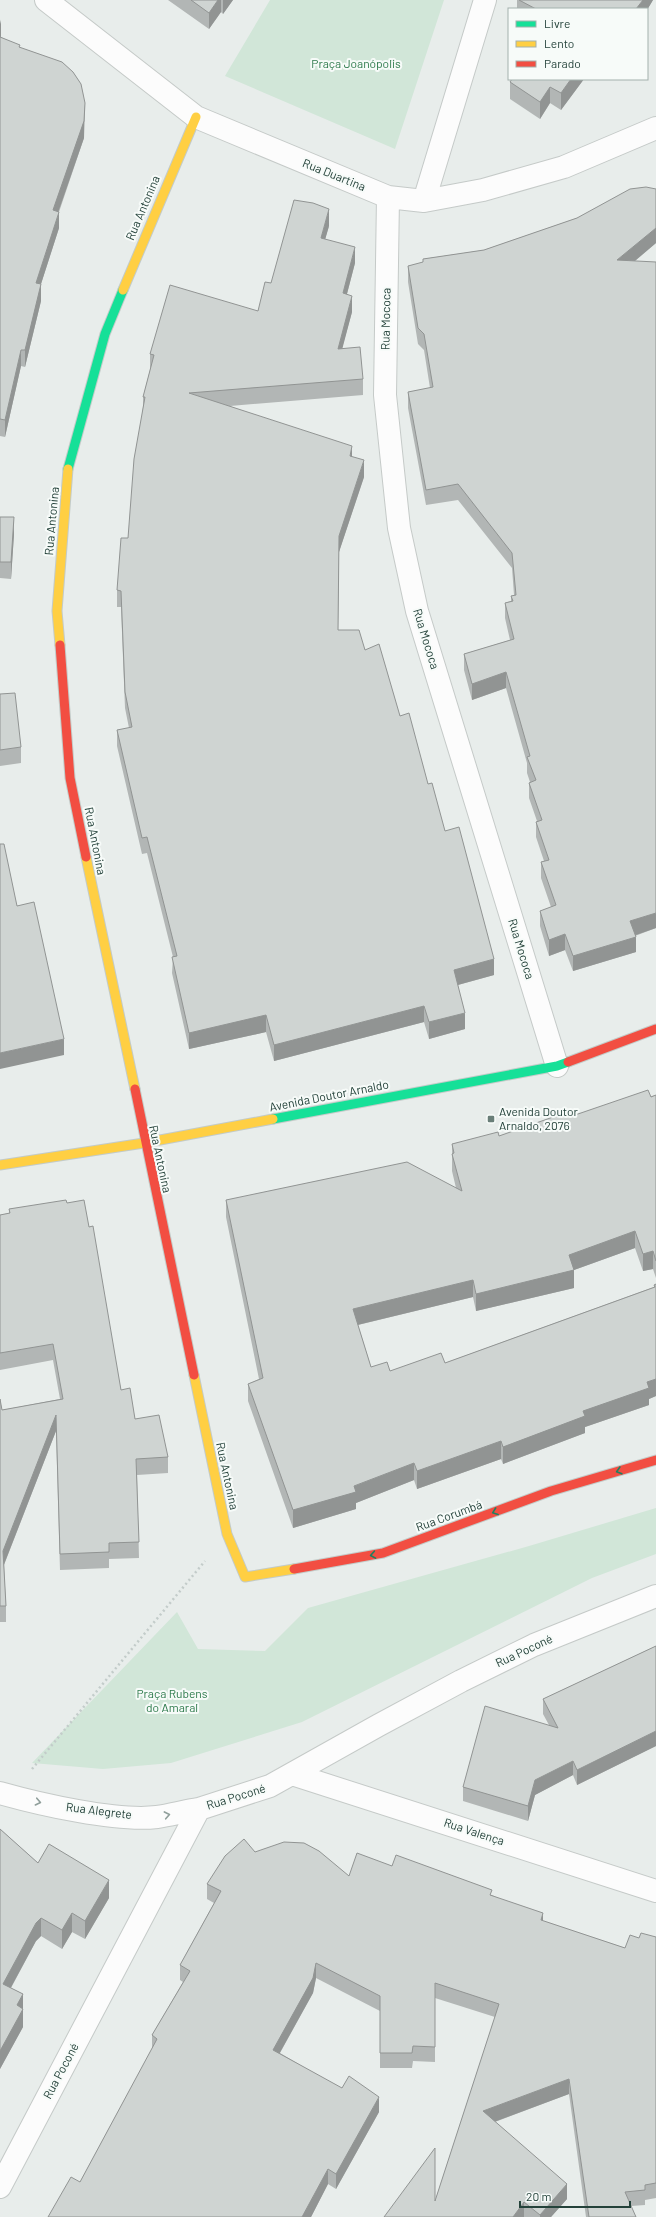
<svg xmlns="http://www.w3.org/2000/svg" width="656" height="2217" font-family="Barlow,sans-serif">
<rect width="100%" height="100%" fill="#e8edeb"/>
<path fill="#d1e6d8" d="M270,0H444L395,149L225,76Z
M656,1508V1554L592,1578L302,1722L171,1763L103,1769L32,1763L177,1612L198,1649L265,1651L308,1608L529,1546Z"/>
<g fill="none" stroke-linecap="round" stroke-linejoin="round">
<g stroke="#c5cac8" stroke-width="24">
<path id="street" d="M46,0L196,117L388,197L424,201L483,190L564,167L656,128
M388,197L385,395L399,528L417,611L557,1066
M424,201L485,0
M292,1774L656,1891
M0,1793C39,1804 117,1822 157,1817C171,1815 185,1811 199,1809
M0,2187L199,1809L270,1786L379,1725L461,1681L534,1645L656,1596"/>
</g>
<g stroke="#c3cbc8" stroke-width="11">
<path id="fast" d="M68,469L105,334L123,290
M273,1119L557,1066L568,1062"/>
</g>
<g stroke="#c3cbc8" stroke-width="11">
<path id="slow" d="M123,290L196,117
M60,645L57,611L68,469
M86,857L135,1089
M0,1165L144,1143L273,1119
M194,1375L227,1534L245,1577L294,1569"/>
</g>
<g stroke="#c3cbc8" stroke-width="11">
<path id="jam" d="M60,645L70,778L86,857
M568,1062L656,1029
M135,1089L194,1375
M294,1569L383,1553L551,1491L656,1460"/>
</g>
<path stroke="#c3ccca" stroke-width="2.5" stroke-dasharray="2 3" stroke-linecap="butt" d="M32,1769L205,1561"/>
<use href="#street" stroke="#fcfcfc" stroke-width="22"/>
<use href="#fast" stroke="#16e098" stroke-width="9"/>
<use href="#slow" stroke="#ffcf43" stroke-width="9"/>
<use href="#jam" stroke="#f24e42" stroke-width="9"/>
</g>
<path fill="#b2b6b5" d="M168,0H233L223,14L221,12L209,29Z
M517,0H653L647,10V9H517Z
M0,19L1,37L20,47L84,138L59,212V228L41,284V301L25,367L21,366L5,437L0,436Z
M584,79L561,110L550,103L540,119L510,99V82Z
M656,189V243L635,261L656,928L635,936L636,952L573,971L565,950L549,956L540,926V911L551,907L541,878V862L544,861L536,837V822L537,821L529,798V783L530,782L527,773V763L506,688L472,700L464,670V654L510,640L505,618V603L511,601V596L514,595L512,568L458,500L426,505L408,408V392L430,388L424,350L418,344L408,282V266L423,263V259L484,250L577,218Z
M329,226L325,239L355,263L347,294L352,312L342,348L363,379V395L230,406L352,457L364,477L339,552L338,630L365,650L400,716L428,784L494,975L458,985L465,1029L429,1039L424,1022L274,1061L266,1032L189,1049L172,973L173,957L147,853L142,854L117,746V730L129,728L125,708L121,607H117V590L128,538L143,407V397L150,370V354L258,311L271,283Z
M0,517L14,534L11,579L0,578Z
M0,694L21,747V763L0,766Z
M656,1095V1278L653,1269L643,1271L635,1248L574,1270V1288L476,1311L473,1297L358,1325L371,1367L390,1371L445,1363L654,1287V1285L656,1284V1396L649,1399V1405L585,1427V1433L503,1464L501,1459L417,1489L414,1480L356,1503V1509L293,1528L248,1401V1384L259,1379L226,1217V1200L456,1188L452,1171V1144L499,1136L575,1115Z
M67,1203L89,1227L121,1390L135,1419L168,1457V1473L137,1475L139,1558L109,1559V1568L60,1570L56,1431L4,1565L6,1606V1622H0V1399L2,1410L60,1399L53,1360L0,1370V1215L9,1213V1209Z
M656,1646V1746L577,1785L573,1775L535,1795L528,1821L463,1801V1787L549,1725L543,1714V1699Z
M0,1829L38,1863L109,1898L85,1939L72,1932L62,1949L41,1936L36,1941L11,1988L23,1994V2027L0,2069Z
M255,1852L349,1876L392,1866L492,1895L543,1921L625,1948L639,1938L656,1937V2198L645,2200V2205L631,2206L636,2217H586L569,2094L495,2122L567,2199L551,2217H384L435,2201L495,2017L435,1998V2062L413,2061L412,2068H380V2011L316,1978L313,1993L280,2053L379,2112L336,2189L328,2184L311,2217H48L80,2182L152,2049V2035L183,1982L180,1980V1965L214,1903L207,1899V1884Z"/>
<path fill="#919493" d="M218,0H221V12L209,29V13Z
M223,0H233L223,14Z
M643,0H653L647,10V9H636Z
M1,20V36L0,40V24Z
M571,79H584L561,110V93Z
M550,87V103L540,119V102Z
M85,103L84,138L53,227V210Z
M329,209V226L321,254V238Z
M59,212V228L41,284V301L25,367V350L36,283Z
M656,228V243L617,276V260Z
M355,247V263L343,309V293Z
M352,296V312L338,365V349Z
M21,350V366L5,437V420Z
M352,446V462L350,456Z
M364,460V477L339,552L338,646L339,536Z
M14,517V534L11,579V562Z
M506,672V688L472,700V684Z
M656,913V928L630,937V921Z
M565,934V950L549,956V940Z
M636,937V952L573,971V956Z
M494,959V975L454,986V970Z
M424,1006V1022L274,1061V1045Z
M465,1013V1029L429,1039V1022Z
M266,1015V1032L189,1049V1033Z
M64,1039V1055L0,1069V1053Z
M635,1231V1248L574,1270V1288L476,1311V1294L569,1255Z
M653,1251V1269L643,1271V1254Z
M473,1280V1297L353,1326V1309Z
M656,1379V1396L649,1399V1405L585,1427V1433L503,1464V1447L647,1382Z
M56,1415V1431L3,1567V1551Z
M501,1441V1459L417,1489V1471Z
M414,1463V1480L356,1503V1509L293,1528V1510Z
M656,1731V1746L577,1785V1770Z
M573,1761V1775L535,1795L528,1821V1806L535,1780Z
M109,1880V1898L85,1939V1921Z
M72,1913V1932L62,1949V1930Z
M543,1913V1928L541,1920Z
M41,1918V1936L36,1941L3,2002V1984L36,1923Z
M316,1963V1978L313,1993L273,2065V2050Z
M23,1994V2027L0,2069V2051L17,2005Z
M569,2079V2094L483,2126V2111Z
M379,2097V2112L336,2189V2174Z
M328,2169V2184L311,2217H302Z
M567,2184V2199L551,2217H540V2215Z
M524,2202V2217H513Z"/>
<path fill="#cfd4d2" stroke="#919493" d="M191,0H218L209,13Z
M519,0H643L636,9H536Z
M0,37L20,45L19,47L62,62L73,72L81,84L85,103L84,121L53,210L59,212L36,283L41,284L25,350H21L5,420L0,419Z
M512,79H571L561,93L550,87L540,102L510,82Z
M646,187L656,189V228L617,260L656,262V913L630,921L636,937L573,956L565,934L549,940L540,911L556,905L541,862L549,860L536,822L542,820L529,783L536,780L527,757L530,756L506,672L472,684L464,654L514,639L505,603L513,601L511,596L516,595L512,553L458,484L426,490L408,392L433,387L424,334L418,328L408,266L423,262V259L484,250L577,218L630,189Z
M294,200L313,203L329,209L321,238L355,247L343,293L352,296L338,349L360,347L363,379L189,393L352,446L350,456L364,460L339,536L338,630H359L365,650L379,644L400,716L409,713L428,784L432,783L445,831L459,827L494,959L454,970L465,1013L429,1022L424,1006L274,1045L266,1015L189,1033L172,957L177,956L147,837L142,838L117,730L132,727L125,692L121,591L117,590L121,538H128L134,459L145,397H143L154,355L150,354L170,285L258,311L265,282L271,283Z
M0,517H14L11,562H0Z
M15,693L21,747L0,750V694Z
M0,844H4L17,906L34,902L64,1039L0,1053Z
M648,1090L651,1097L656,1095V1261L653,1251L643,1254L635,1231L569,1255L574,1270L476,1294L473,1280L353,1309L371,1367L387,1362L390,1371L441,1353L445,1363L655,1287L654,1285L656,1284V1379L647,1382L649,1388L583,1411L585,1416L503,1447L501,1441L417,1471L414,1463L354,1486L356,1492L293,1510L248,1384L263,1378L226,1200L407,1162L462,1191L452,1154L454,1153L452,1144L498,1132L499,1136L573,1110L575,1115Z
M66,1200L67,1203L84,1200L89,1227L93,1226L121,1390L130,1388L135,1419L159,1415L168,1457L136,1459L139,1542L109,1543V1552L60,1554L56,1415L3,1551L6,1606H0V1399L2,1410L63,1399L53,1344L0,1353V1215L10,1213L9,1209Z
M656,1646V1731L577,1770L573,1761L535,1780L528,1806L463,1787L485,1706L558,1728L543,1699Z
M0,1829L38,1863L49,1844L109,1880L85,1921L72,1913L62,1930L41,1918L36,1923L3,1984L23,1994L17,2005L23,2009L0,2051Z
M244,1839L255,1852L284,1842L304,1843L319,1851L349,1876L357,1853L392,1866L396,1855L492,1890L490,1895L543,1913L541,1920L625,1948L630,1935L639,1938L641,1933L656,1937V2183L645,2185V2190L625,2192L636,2217H589L569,2079L483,2111L567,2184L540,2215L524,2202L513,2217H384L435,2148V2201L499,2004L435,1983V2047L413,2046L412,2053H380V1996L316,1963L313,1978L273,2050L342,2088L349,2076L379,2097L336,2174L328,2169L302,2217H48L71,2177L80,2182L157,2039L152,2035L190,1971L180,1965L221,1891L207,1884L225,1856Z"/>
<defs><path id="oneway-chevron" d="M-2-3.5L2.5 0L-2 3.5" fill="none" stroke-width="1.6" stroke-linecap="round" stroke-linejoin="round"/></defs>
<g stroke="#1e8160">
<use href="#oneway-chevron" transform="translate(619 1471) rotate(164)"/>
<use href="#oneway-chevron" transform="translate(495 1512) rotate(160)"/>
<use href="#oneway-chevron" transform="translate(373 1555) rotate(170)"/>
</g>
<g stroke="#909f9b">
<use href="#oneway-chevron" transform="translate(38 1802) rotate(12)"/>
<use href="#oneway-chevron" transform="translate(167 1815) rotate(-11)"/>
</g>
<rect fill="#697e78" stroke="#f7fbf9" stroke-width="1.5" x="487" y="1115" width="8" height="8" rx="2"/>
<g text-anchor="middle" stroke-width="4" stroke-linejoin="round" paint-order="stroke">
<g font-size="12" fill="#2d7a4b" stroke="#f7fbf9">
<text x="356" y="68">Praça Joanópolis</text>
<text x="172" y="1698">Praça Rubens<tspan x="172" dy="14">do Amaral</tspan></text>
</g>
<g font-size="12" fill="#24423a" stroke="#f7fbf9">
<text transform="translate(334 175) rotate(22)" y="4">Rua Duartina</text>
<text transform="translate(143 208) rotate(-67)" y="4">Rua Antonina</text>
<text transform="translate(386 319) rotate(-89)" y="4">Rua Mococa</text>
<text transform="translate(52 521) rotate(-85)" y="4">Rua Antonina</text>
<text transform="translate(426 639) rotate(73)" y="4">Rua Mococa</text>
<text transform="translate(95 841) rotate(79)" y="4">Rua Antonina</text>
<text transform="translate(521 949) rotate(73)" y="4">Rua Mococa</text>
<text transform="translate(329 1096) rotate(-11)" y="4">Avenida Doutor Arnaldo</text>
<text transform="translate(160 1159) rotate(78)" y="4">Rua Antonina</text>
<text transform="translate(227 1476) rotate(78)" y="4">Rua Antonina</text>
<text transform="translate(449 1516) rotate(-20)" y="4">Rua Corumbá</text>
<text transform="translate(524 1651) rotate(-25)" y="4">Rua Poconé</text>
<text transform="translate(236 1797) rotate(-17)" y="4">Rua Poconé</text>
<text transform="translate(99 1811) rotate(7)" y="4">Rua Alegrete</text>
<text transform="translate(474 1832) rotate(18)" y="4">Rua Valença</text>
<text transform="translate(61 2071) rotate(-62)" y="4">Rua Poconé</text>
</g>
<g font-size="12" fill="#24423a" stroke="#f7fbf9" text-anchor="start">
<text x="499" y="1116">Avenida Doutor<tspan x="499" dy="14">Arnaldo, 2076</tspan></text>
</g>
</g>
<rect x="508" y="8" width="140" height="72" fill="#f7fbf9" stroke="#a3b1ad"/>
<rect x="516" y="21" width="20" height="6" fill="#16e098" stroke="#a3b1ad"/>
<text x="544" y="28" font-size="12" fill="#24423a">Livre</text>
<rect x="516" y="41" width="20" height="6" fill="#ffcf43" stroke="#a3b1ad"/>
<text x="544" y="48" font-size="12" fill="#24423a">Lento</text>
<rect x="516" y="61" width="20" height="6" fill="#f24e42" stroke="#a3b1ad"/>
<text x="544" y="68" font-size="12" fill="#24423a">Parado</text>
<path d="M520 2201v6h110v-6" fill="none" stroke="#24423a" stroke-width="2"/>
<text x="526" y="2201" font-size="12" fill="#24423a" stroke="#f7fbf9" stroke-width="3" paint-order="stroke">20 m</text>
</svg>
